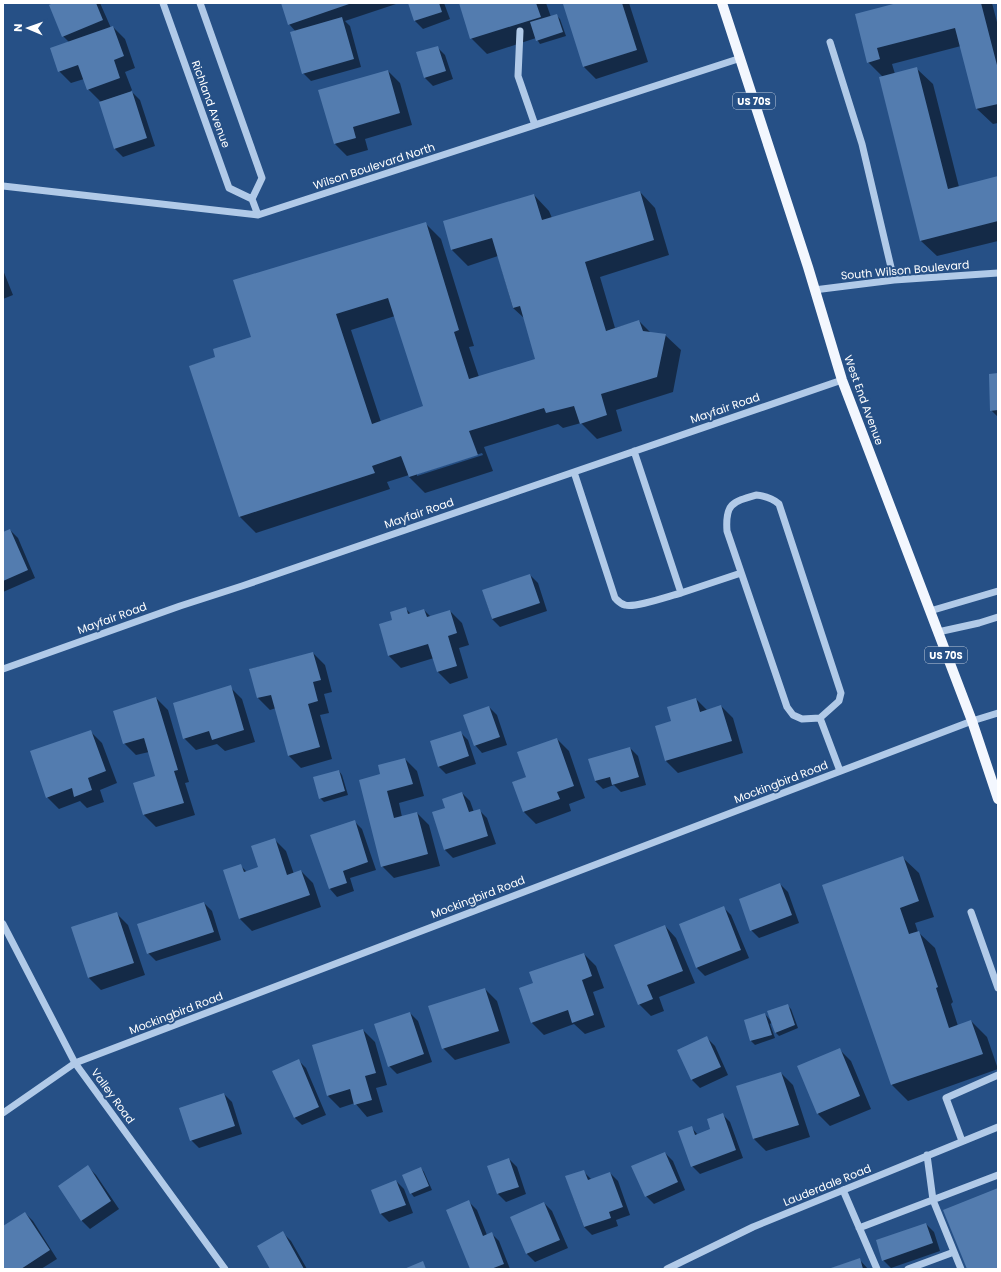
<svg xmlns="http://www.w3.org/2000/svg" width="1001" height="1272" font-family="Poppins,sans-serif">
<rect width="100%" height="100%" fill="#265086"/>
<path fill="#0007" fill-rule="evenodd" d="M55,3H100L111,28L113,27L125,39L135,68L125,72L132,90L131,91L140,100L155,146L123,157L115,149L101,102L88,89L84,79L71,83L59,71L69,42L63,36Z
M282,3H399L345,21L350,26L361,67L311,81L303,73L296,32L289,24Z
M409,3H444L450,19L423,29L415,21Z
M460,3H546L551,17L556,15L560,19L566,36L540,44L536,38L487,54L471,38Z
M568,3H629L648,62L596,79L584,67Z
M901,3H992L998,26V123L993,124L977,109L961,46L892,64L895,74L917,69L933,84L959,187L998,177V241L937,256L921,241L880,78L883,77L868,62Z
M437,47L445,55L453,79L433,86L425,78Z
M388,71L400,83L412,125L365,139L368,150L347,156L335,144Z
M640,192L655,208L669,255L600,277L615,328L639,321L651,333L665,335L681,350L673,392L616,410L622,431L597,439L581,423L563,428L558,424L484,447L493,471L425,493L409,477V475L387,482L390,489L256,533L240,517L190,366L216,358L253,338L425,223L441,239L474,346L469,347L479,377L536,360L524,318L513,308L498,256L468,266L452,250L444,222L534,195L549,211L552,218ZM395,316L425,406L381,422L351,330ZM482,453L483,455L417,476V474Z
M3,270L13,295L3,299Z
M998,374V417L991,410Z
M10,530L18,538L35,578L3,592V533Z
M530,575L538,583L547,611L500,627L492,619L483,591Z
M405,608L411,614L424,610L431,617L450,611L462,623L469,645L459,648L468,678L450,684L438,672L434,658L401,668L389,656L380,625L393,621Z
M313,653L325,665L332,692L324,694L329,713L320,715L332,759L301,768L289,756L276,708L270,710L258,698L250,669Z
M230,687L242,699L255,742L225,751L217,744L196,750L184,738Z
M156,698L168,710L189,782L185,783L195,815L156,827L144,815L135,783L156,777L149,752L136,755L124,743Z
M696,699L707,710L721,706L733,718L743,753L678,773L666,761L656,727L673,722Z
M489,707L497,715L507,745L482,753L475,745Z
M90,731L102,743L117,783L100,790L104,802L87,808L80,801L59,809L47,797Z
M460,732L468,740L476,764L446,774L438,766Z
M557,739L569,751L585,798L569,804L571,811L536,824L524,812L513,782L527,777Z
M630,748L638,756L646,785L621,792L614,785L603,789L595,781Z
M405,759L417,771L424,796L399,803L402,817L417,813L429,825L440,866L394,878L382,866L381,775Z
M339,771L342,775L348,795L324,802L320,798Z
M462,793L470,801L474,812L479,810L487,818L496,844L453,858L445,850L433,813L446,809Z
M354,821L362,829L376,870L350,878L354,891L337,897L330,889Z
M274,839L286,851L294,874L301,871L313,883L321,907L252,931L240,919V865L247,872L259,868Z
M903,858L919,873L934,917L915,923L918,932L935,948L953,1002L951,1004L958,1026L971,1021L987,1037L998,1069L908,1101L892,1085L824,885Z
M780,884L788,892L799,923L759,938L751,930Z
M204,903L212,911L221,940L156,961L148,953Z
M723,907L731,915L749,958L705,976L697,968Z
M116,913L128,925L145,975L101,990L89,978L72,928Z
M665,926L676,938L695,983L659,997L664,1011L651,1016L639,1004Z
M584,954L596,966L604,988L593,992L605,1027L585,1034L574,1024L544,1035L532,1023L534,983Z
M485,989L497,1001L510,1043L455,1060L443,1048Z
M787,1005L791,1009L798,1028L779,1036L775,1032L772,1023L770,1024L775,1038L755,1045L751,1041L745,1021L765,1014L771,1021Z
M410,1013L418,1021L432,1062L397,1074L389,1066Z
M363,1030L375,1042L387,1085L376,1088L383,1112L367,1117L355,1103L340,1108L328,1096Z
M707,1038L715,1046L728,1075L700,1088L692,1080Z
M839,1049L851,1061L871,1109L830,1126L818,1114L798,1067Z
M298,1060L306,1068L326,1115L302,1125L294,1117Z
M781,1073L793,1085L810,1137L766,1151L754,1139L738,1087Z
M224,1094L232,1102L242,1134L199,1148L191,1140Z
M722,1114L730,1122L743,1158L700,1174L692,1166V1128L698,1135L712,1130Z
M665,1153L673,1161L685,1190L654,1204L646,1196Z
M509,1159L517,1167L526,1194L506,1202L498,1194Z
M88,1167L96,1175L119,1209L90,1229L82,1221L59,1186Z
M421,1168L424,1172L432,1190L414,1197L411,1193Z
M583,1171L592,1180L610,1173L618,1181L630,1215L616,1220L618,1226L592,1235L584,1227L566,1177Z
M396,1181L404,1189L413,1213L389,1222L381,1214L372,1190Z
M469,1202L477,1210L487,1235L491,1233L499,1241L510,1269H471Z
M544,1203L552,1211L568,1248L535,1262L527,1254L511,1218Z
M25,1213L33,1221L57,1259L41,1269H3V1227Z
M926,1224L934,1232L940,1251L891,1268L883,1260Z
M283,1233L291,1241L307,1269H271Z
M859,1259L868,1269H830Z"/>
<path fill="#537caf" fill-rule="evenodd" d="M53,3H96L103,20L62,37L49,5Z
M281,3H352L288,25Z
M408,3H439L442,12L414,21Z
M459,3H536L541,17L470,39Z
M565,3H622L637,50L583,67L563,4Z
M897,3H981L998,69V104L976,109L955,28L877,48L880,59L867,63L855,14Z
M557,14L563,32L536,41L530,22Z
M342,17L354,59L302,74L290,32Z
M113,26L124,56L114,60L120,78L87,90L78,65L58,72L50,48Z
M438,46L446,71L424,78L416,52Z
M917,67L948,189L998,176V221L920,241L879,77Z
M388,70L400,113L353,127L356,138L334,144L318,90Z
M132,91L147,138L114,149L99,102Z
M640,191L654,240L585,262L606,331L639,320L643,331L666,334L657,377L601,394L607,415L580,424L574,406L546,413L544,408L469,431L478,455L409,477L401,456L372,466L375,473L239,517L189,366L215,357L213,349L251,337L233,280L426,222L459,330L454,332L469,379L535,359L520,306L513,308L492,238L451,250L443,221L534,194L542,220ZM388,298L423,406L372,424L336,314Z
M998,373V410L990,411L989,374Z
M10,529L28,570L3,581V532Z
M530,574L540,603L492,619L482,590Z
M406,607L408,614L424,609L427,617L450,610L457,633L448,636L457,666L437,672L428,644L388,656L379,624L392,620L390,612Z
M313,652L321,680L313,682L318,701L308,704L320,747L288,756L271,695L257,698L249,669Z
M231,685L244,730L212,740L209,731L183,739L173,703Z
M156,697L178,770L174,771L184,803L143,815L133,783L155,776L144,738L123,744L113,711Z
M696,698L700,712L721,705L732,741L665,761L655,726L671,721L667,707Z
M489,706L500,737L474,746L463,715Z
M91,730L106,771L88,778L92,790L74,797L72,788L46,798L30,751Z
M461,731L469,756L438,767L430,741Z
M557,738L574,786L557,792L560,799L523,812L512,782L526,777L517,752Z
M630,747L639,777L612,785L610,777L595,781L588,759Z
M405,758L413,784L387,791L394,818L417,812L428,854L381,867L359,780L380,774L378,765Z
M339,770L345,791L319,799L313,777Z
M462,792L469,812L480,809L488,836L444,850L432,812L445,808L442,799Z
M355,820L368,862L343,871L347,883L329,889L310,835Z
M275,838L287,875L301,870L310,895L239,919L223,870L241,864L244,872L258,867L251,846Z
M903,856L919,901L900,908L909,934L919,931L938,987L936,988L949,1028L971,1020L983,1054L891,1085L822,885Z
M780,883L792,915L750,931L739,899Z
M204,902L214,932L147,954L137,924Z
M724,906L741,950L696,968L679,924Z
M117,912L134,963L88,978L71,927Z
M665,925L683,971L647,985L653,999L638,1005L614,945Z
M584,953L592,976L582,980L594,1015L572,1023L568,1010L531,1023L519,988L533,983L529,972Z
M485,988L499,1031L442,1049L428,1006Z
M788,1004L795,1025L775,1033L767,1011Z
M410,1012L424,1054L388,1067L374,1024Z
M765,1013L772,1035L750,1041L744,1020Z
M363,1029L376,1073L365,1076L372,1100L354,1105L350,1089L327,1096L312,1045Z
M707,1036L721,1067L691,1080L677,1050Z
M840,1048L860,1096L817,1114L797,1066Z
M299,1059L319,1107L294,1118L272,1071Z
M781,1072L799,1125L753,1139L736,1086Z
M224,1093L235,1126L190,1141L179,1108Z
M723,1113L736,1150L691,1167L678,1131L692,1126L695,1135L710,1129L707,1119Z
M665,1152L678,1182L645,1197L631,1166Z
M509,1158L519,1187L497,1194L487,1166Z
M88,1165L111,1201L81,1221L58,1186Z
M421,1167L429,1186L410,1194L402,1175Z
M584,1170L588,1180L610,1172L623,1207L609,1212L611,1218L584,1227L565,1176Z
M396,1180L406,1205L380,1214L371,1190Z
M998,1188V1269H967L943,1210Z
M469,1200L483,1236L492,1232L504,1264L491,1269H470L446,1210Z
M544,1202L560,1240L526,1254L510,1217Z
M25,1212L50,1250L21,1269H3V1226Z
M926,1223L933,1243L882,1261L876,1240Z
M283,1231L304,1269H270L257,1246Z
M860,1258L863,1269H828Z
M423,1261L426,1269H404Z"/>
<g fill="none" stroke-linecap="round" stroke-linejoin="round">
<path stroke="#b1cae8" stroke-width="7" d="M163,3L229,188L252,199L258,215
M200,3L262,178L252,199
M520,31L518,76L535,125
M830,42L862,144L894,280
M3,186L258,215L741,58
M814,290L894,280L998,273
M574,472L615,598C618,601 620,604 625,605C635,608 669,596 681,593L634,451
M756,495C766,496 772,498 779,504L841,693L839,701L820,718L802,719L793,715L787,707L727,531C725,504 732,502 756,495Z
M681,593L741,573
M930,611L998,591
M938,632L979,623L998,617
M3,669L180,606L242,586L842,380
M820,718L840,771
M971,912L998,988
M3,924L75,1063L225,1269
M3,1113L75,1063L972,721L998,713
M962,1141L946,1098L998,1075
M927,1155L933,1200L961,1269
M843,1190L877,1269
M859,1228L998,1175
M667,1269L753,1227L998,1127
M908,1269L954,1252"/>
<path stroke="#f3f7fe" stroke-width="10" d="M722,3L808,267L842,380L972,721L998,799"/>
</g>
<g text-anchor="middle" stroke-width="4" stroke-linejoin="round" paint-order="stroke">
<g fill="#265086" stroke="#becadb" stroke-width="1">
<rect x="733" y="93" width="42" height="16" rx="3"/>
<rect x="925" y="647" width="42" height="16" rx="3"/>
</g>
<g font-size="10" font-weight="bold" fill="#fff">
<text x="754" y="105">US 70S</text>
<text x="946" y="659">US 70S</text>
</g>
<g font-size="11" fill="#fff" stroke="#265086">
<text transform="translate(211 104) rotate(70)" y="4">Richland Avenue</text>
<text transform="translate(374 166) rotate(-18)" y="4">Wilson Boulevard North</text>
<text transform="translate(905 270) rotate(-5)" y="4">South Wilson Boulevard</text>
<text transform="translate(864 400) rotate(70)" y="4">West End Avenue</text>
<text transform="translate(725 408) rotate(-19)" y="4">Mayfair Road</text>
<text transform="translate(419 513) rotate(-19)" y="4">Mayfair Road</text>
<text transform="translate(112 618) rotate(-20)" y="4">Mayfair Road</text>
<text transform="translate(781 782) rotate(-21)" y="4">Mockingbird Road</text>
<text transform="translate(478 897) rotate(-21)" y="4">Mockingbird Road</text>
<text transform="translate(176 1013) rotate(-21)" y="4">Mockingbird Road</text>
<text transform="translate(113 1096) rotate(54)" y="4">Valley Road</text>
<text transform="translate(827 1185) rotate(-22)" y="4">Lauderdale Road</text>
</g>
</g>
<rect width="1001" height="1272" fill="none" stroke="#ffffff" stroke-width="8"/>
<g transform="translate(28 28) rotate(272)" stroke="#265086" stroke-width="3" paint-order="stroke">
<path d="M0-3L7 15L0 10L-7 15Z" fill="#ffffff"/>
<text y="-6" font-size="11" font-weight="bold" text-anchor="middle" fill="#ffffff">N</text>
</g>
</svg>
